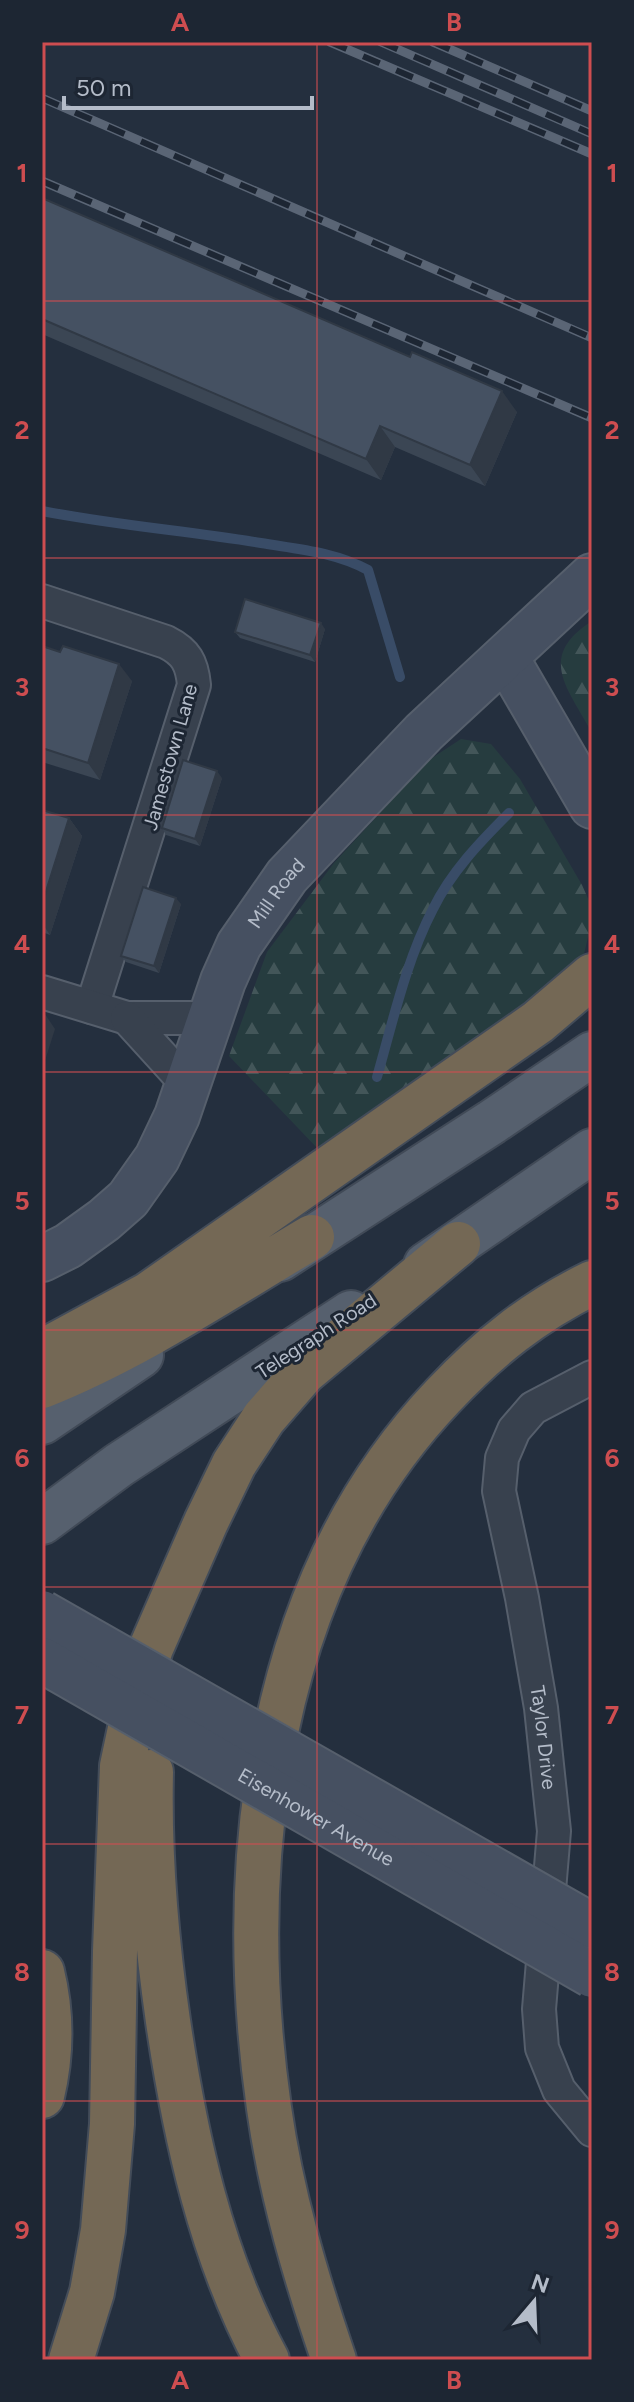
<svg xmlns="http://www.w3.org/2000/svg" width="634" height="2402" font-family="Figtree,sans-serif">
<defs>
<pattern id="forest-firs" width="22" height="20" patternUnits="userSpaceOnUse" patternTransform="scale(2)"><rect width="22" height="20" fill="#263c3f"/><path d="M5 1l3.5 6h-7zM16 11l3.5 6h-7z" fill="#435659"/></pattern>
</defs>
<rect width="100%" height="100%" fill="#242f3e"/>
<path fill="url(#forest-firs)" d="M592,621V733C568,688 536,657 592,621Z
M461,739L491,744L520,779L582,885L590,903L589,933L583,958L559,982L320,1151L229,1056L267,952L334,863L429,760Z"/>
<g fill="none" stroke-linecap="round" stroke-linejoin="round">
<path stroke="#394c67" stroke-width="10" d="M42,511C115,525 188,531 261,543C297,549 335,552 368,570L400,677
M377,1077C393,1021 406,961 433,909C451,872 480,842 509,813"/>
<g stroke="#565f6c" stroke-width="36">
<g id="street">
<path d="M42,601L166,642C186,652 192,663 194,685L92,1007"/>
<path d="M42,992L127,1018H210"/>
<path d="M127,1018L187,1084"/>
<path id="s1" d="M592,1377L533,1408L514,1430L502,1458L499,1491L522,1598L541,1708L554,1831L539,2009L542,2048L559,2090L592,2130"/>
</g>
</g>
<g stroke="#565f6c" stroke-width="48">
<g id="secondary">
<path d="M506,658L592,806"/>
<path id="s2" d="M42,1259L68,1246L104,1220L128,1199L157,1158L177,1116L223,981L239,945L287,876L424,732L592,576"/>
</g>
</g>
<g stroke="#414a57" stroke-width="48">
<path id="primary" d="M280,1259L492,1122L592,1054
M426,1265L592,1151
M42,1422L141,1355
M42,1522L119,1465L351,1313"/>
</g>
<g stroke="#434c59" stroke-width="48">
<path id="highway" d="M42,1352L149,1294L538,1022L592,976
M42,1386C137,1348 224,1289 312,1237
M151,1772C149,1856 156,1938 168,2021C185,2137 211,2256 267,2360
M42,1972C52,2013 52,2054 42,2096
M71,2360L92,2292L103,2230L112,2124L115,1951L122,1766L138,1691L151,1648L206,1522L234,1464L264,1418L304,1372L458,1244
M334,2360C306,2278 281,2194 269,2108C234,1862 266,1582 443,1396C488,1348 533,1312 592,1283"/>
</g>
<use href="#street" stroke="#38414e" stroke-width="32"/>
<use href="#secondary" stroke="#465061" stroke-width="44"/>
<use href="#primary" stroke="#56606e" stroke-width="44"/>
<use href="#highway" stroke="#746855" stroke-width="44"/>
<g stroke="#5a6575" stroke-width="9">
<path id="rail" d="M330,42L592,154
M381,42L592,134
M433,42L592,111
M42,98L592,338
M42,181L592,418"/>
</g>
<use href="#rail" stroke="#1d2633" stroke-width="6" stroke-dasharray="18" stroke-linecap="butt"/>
<g stroke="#565f6c" stroke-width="48" stroke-linecap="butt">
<g id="secondary-bridge">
<path d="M42,1613L592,1926"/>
<path id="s3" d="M42,1660L592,1975"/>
</g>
</g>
<use href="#secondary-bridge" stroke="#465061" stroke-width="44"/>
</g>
<path fill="#3b4654" d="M42,198L517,412L485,486L395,447L381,480L42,334Z
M325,629L315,662L240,638L235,632Z
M42,646L132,681L100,780L42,762Z
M222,778L200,846L166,835L162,828Z
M42,810L69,818L82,836L50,935L42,932Z
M181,904L159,973L126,962L121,956Z"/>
<path fill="#303945" d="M502,391L517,412L485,486L470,465Z
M380,426L395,447L381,480L366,459Z
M321,623L325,629L315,662L310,655Z
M119,664L132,681L100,780L88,763Z
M217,771L222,778L200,846L195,839Z
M69,818L82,836L50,935L42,923V904Z
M176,898L181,904L159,973L154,966Z
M43,1011L55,1029L42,1070V1014Z"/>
<path fill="#455162" stroke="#303945" stroke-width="2" d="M42,198L410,357L412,352L502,391L470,465L380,426L366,459L42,319Z
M245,599L321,623L310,655L235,632Z
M42,646L60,652L63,646L119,664L88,763L42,748Z
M183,760L217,771L195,839L162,828Z
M42,810L69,818L42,904Z
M143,887L176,898L154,966L121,956Z"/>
<path fill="none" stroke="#ce4d50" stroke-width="2" stroke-opacity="0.55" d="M317,42V2360M42,301H592M42,558H592M42,815H592M42,1072H592M42,1330H592M42,1587H592M42,1844H592M42,2101H592"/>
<g text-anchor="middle" stroke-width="6" stroke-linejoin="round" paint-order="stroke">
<g font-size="20" fill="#b4bcc9" stroke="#1d2633">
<text transform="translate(170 757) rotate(-74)" y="7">Jamestown Lane</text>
<text dy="7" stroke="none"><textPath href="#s2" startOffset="448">Mill Road</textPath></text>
<text transform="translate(316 1336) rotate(-33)" y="7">Telegraph Road</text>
<text dy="7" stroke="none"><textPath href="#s1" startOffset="410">Taylor Drive</textPath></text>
<text dy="7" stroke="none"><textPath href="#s3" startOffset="316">Eisenhower Avenue</textPath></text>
</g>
</g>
<rect width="634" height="2402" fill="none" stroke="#1d2633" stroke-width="88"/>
<g transform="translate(534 2302) rotate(19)" stroke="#1d2633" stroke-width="6" paint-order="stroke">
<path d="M0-6L14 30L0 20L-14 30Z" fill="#b4bcc9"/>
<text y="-12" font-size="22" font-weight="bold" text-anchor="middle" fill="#b4bcc9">N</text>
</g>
<path d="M64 96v12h248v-12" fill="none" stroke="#b4bcc9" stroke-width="4"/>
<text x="76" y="96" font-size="24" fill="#b4bcc9" stroke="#1d2633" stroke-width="6" paint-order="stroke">50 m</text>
<rect x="44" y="44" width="546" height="2314" fill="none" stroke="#ce4d50" stroke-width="3"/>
<g font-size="26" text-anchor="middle" font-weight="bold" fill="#ce4d50">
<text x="180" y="31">A</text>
<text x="454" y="31">B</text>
<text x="22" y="182">1</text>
<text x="612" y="182">1</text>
<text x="22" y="439">2</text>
<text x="612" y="439">2</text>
<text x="22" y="696">3</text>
<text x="612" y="696">3</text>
<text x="22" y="953">4</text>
<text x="612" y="953">4</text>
<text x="22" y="1210">5</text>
<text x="612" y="1210">5</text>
<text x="22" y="1467">6</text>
<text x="612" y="1467">6</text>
<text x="22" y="1724">7</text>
<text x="612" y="1724">7</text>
<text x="22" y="1981">8</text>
<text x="612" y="1981">8</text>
<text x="22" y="2239">9</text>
<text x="612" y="2239">9</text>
<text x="180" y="2389">A</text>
<text x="454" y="2389">B</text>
</g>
</svg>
